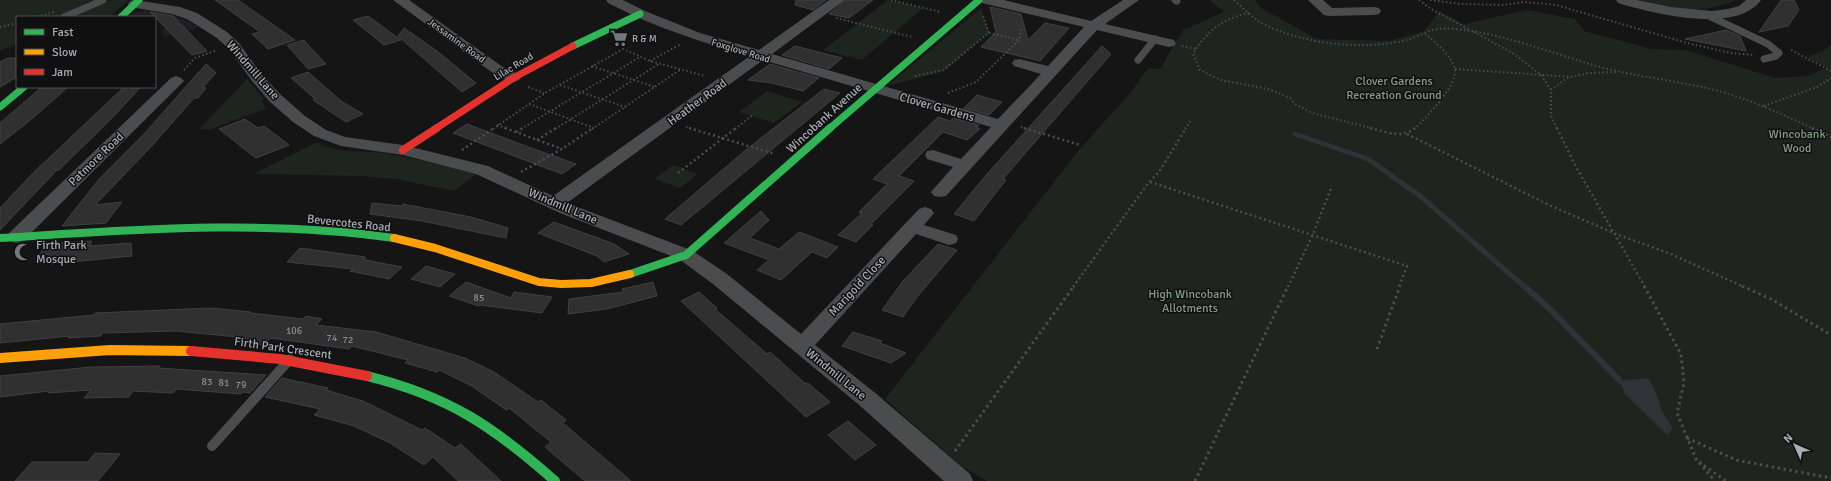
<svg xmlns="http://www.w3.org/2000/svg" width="1831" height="481" font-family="Signika,sans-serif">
<rect width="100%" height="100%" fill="#151516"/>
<path fill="#1f1f21" d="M146,10L168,13L200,27L165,37L161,31L174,19L126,17L132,13Z"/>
<path fill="#1e241e" d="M0,0H92L57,17H17V44L0,51Z
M110,0H129L109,17H72Z
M888,0L923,8L862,60L823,50Z
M1209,0H1255L1261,8L1317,39L1389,41L1424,31L1439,11L1464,24L1527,10L1575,19L1584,31L1652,49L1686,50L1775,78L1807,76L1827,68L1808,57L1826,49L1831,44V481H987L960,465L885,399L1079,150L1131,92L1148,68L1160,69L1183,30L1224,12Z
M1640,0H1736C1703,15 1674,9 1640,0Z
M981,8L989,32L945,71L887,86Z
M247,79L264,99L262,102L267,108L209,130L199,129Z
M767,91L802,102L774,123L739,112Z
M317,142C335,154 362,150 383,153C415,158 446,166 477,174L454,191L396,179L360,176L253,174Z
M673,165L698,174L680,188L654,179Z"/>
<path fill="#2c3438" d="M1648,378L1655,391L1662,411L1673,429L1667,435L1625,394L1620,381Z"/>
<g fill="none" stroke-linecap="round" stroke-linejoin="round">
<path stroke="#2c3438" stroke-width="5" d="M1295,134L1368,159L1420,196L1525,287"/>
<path stroke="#2c3438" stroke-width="6" d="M1524,286L1550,309L1620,381"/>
</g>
<path fill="#303031" stroke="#3e4042" d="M215,0H238L295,40L268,49L252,34L260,32Z
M796,0H826L813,10L795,5Z
M846,0H873L849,18L829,14Z
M1781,0H1794L1799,10L1790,23L1788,26L1759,32Z
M990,7L1021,14L1028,40L1045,23L1069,28L1040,61L981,47L996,32Z
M150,12L173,16L207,51L192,55Z
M368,16L401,40L384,45L353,20Z
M404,28L437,51L476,83L462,92L398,36Z
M1726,30L1740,36L1746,51L1685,39Z
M304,40L311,48L326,64L308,69L287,45Z
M795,46L842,58L829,69L782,55Z
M1102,46L1111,54L1003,179L1006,180L974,221L954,214L987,174Z
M8,58H17V77L0,87V62Z
M206,64L216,73L203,87L206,88L198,98H194L150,148L95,205L122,202L106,223L62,226L100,178L144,134Z
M770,64L819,78L803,91L772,83L748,80Z
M308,72L341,101L363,114L346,122L313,100L315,99L291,78Z
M42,87H68L33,118L0,144V123Z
M124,87H141L111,119L59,170H57L0,230V208L32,174Z
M824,89L840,93L681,225L665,219L747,149Z
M977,95L1002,102L989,115L964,108Z
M938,117L950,121L954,118L979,125L976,127L980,129L967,140L943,132L899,176L914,181L871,224L873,225L856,242L838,235L862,213L859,212L887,184L873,179Z
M245,119L258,128L264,126L289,145L256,158L219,129Z
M467,124L526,146L576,164L562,174L453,133Z
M372,203L403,206V204L471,217L508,228L506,238L422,221L370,214Z
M761,211L769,220L750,238L779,249L799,232L838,247L827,258L812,252L781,280L757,270L769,260L724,243Z
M554,222L614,244L629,254L604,262L597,256L538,233Z
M92,241L89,246L131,243L132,256L51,264L55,259L45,260L50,254L39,255L47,244Z
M938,244L957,250L917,297L903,317L882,310L903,281Z
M300,248L365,257V260L402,267L389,279L350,271L353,269L287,262Z
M426,266L440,270L455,274L440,287L411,279Z
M466,282L511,298L514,292L552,297L542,313L480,305L478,306L449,296Z
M653,282L657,296L607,309L568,314L569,299L623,292L622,289Z
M699,292L717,308L715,309L767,354L770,352L806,384L808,383L830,402L806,417L681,301Z
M211,308L251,312L250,313L303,319L306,316L322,319L316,325L376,332L465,358L494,372L538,402L541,400L566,420L563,423L631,481H585L545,447L551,442L509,408L506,410L472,386L439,370L437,372L405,363L408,360L352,346L349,349L271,338L265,345L234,341L238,337L175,331L102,333L101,336L68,338L70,336L0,343V324L94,315L95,313Z
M853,332L882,341L880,343L906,353L891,363L842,346Z
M160,366L159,368L266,375L250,393L243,392L241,394L176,389L173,393L133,391L129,397L84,398L91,390L48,393L49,391L0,397V376L91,367Z
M282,378L328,388L326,390L363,401L422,430L425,428L455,448L461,444L501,481H458L433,457L424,465L390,443L354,426L314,415L320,409L265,397Z
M848,421L876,445L855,460L828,435Z
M95,453L120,454L98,481H15L32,462H88Z"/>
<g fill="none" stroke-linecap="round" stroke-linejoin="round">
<path stroke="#4b4d50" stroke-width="2" stroke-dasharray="1.5 2.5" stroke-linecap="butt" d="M891,0L941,12
M1234,0C1244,9 1253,19 1265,25C1305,44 1360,50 1403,41C1413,39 1422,33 1432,30C1444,27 1458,29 1471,31C1516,38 1560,56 1604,68C1640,77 1678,81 1715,90C1749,99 1782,114 1814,129
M1419,0L1431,9L1470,30
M1430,0L1462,4L1504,5L1525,2L1556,5L1687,43L1731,53L1754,55
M1249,13C1223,19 1206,31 1193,54L1200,70L1221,80L1268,89L1290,98L1295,104L1312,113L1374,129
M37,17L54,12
M836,18L912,37
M0,27L17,23
M1474,32L1514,54L1541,75L1551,90V116L1557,129
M989,33L1019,40
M1182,46L1196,49
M1791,50L1831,71
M650,61L681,44
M592,66L655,87
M1455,69L1573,77
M184,70L195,58L217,50
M915,76L943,70L989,33L983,16
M560,85L625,107
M528,87L544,93
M1551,90L1567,78L1589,73L1618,72
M948,93L976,82L1019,40L1021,29
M529,104L594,128
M1764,106L1817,87L1831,78
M497,125L508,129
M686,127L693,129
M1021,127L1027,129
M493,129L545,93L623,49L650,61L705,76
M521,129L640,57
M555,129L659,64
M592,129L680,70
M735,129L754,114
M1185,129L1191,120
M1414,129C1426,118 1458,85 1455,69C1453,58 1434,40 1425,34"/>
<path stroke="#4b4d50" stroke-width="2.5" stroke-dasharray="2 3" stroke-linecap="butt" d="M505,128L562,149
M689,128L775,154
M1024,128L1080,145
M1370,128C1386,132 1402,139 1415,128
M1557,128L1575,165L1645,287
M1812,128L1831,137
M516,132L523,128
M1407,134L1551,206L1616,234L1671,254L1744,287
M537,140L556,128
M462,150L494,128
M521,172L562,149L593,128
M678,173L736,128
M1150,182L1407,266L1399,287
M1073,287L1149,182L1159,172L1186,128
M1288,287L1313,234L1332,186"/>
<path stroke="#4b4d50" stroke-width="3" stroke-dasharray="2.5 3.5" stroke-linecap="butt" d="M1644,286L1681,354L1684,383L1677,413L1696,459L1715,481
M1742,286L1771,299L1831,335
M1377,349L1400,286
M1687,438L1736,460L1831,478
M955,451L1074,286
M1699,462L1726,481
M1195,481L1288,286"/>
<path stroke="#4a4c4e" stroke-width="7" d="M1175,0L1177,1
M1705,14L1768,44L1779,53L1776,56L1764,59
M64,17L103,0
M1138,60L1155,39"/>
<path stroke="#4a4c4e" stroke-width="10" d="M212,446L290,359"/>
<path fill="#4a4c4e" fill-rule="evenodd" d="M135,0L180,7L197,13L227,32L239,43L262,75L281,95L305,116L326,130L345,137L403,145L488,166L553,196L750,56C701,42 654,27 608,3L606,0H623L645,11L700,33L759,50L829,0H845L772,54L998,119L1041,74L1014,66L1012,63L1014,60L1019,59L1048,66L1084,27L982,3L980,0H1004L1091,21L1123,0H1139L1105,24L1174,40L1176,43L1174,46L1169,47L1097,30L946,196L940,197L934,196L931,192L953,167L927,159L925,155L927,151L933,150L961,159L991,127L763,60L567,203L693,251L727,274L801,334L919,209L925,207L931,209L934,213L924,225L956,235L958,239L956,243L949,245L916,234L815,345L874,392L970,474L973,481H944L858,404L713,284L679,259L560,213L476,174L403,155L341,146L314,136L293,122L269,101L252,81L229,49L217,38L187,19L172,14L130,7L128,4L130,1Z
M393,0H409L507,70L519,74L522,77L519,80L514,82L497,76Z
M1308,0H1323L1332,8L1374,7L1379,8L1381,11L1379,14L1374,15L1329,16L1324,15Z
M1616,0H1637L1671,7L1711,11L1728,9L1739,6L1746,0H1761C1736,35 1652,13 1618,3Z
M176,76L181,78L184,81L181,84L23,241L16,243L9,241L7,237L9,233L171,78Z"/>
<path stroke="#30b455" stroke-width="7" d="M121,17L139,0
M573,46L640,14
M0,107L24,87
M829,129L979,0"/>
<path stroke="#30b455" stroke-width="8" d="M0,238C130,230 264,219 394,238
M630,274L686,255L830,128"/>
<path stroke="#30b455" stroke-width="10" d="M367,376C448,396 493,426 555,481"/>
<path stroke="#ff9f0a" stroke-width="8" d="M394,238L435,248L539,282L561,284L591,283L630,274"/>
<path stroke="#ff9f0a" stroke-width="10" d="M0,358L110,350L191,351"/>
<path stroke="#e5322d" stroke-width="7" d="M435,129L515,77L573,46"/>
<path stroke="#e5322d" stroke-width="8" d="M403,150L437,128"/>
<path stroke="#e5322d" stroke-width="10" d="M191,351L280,359L367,376"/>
</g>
<defs>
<g id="supermarket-bare" transform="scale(1.38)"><path d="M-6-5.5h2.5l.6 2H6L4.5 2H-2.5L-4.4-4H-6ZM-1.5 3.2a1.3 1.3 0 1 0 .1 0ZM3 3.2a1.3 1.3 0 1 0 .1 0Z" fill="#74787e" stroke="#101011" stroke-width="2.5" paint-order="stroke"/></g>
<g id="mosque-bare" transform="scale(1.38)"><path d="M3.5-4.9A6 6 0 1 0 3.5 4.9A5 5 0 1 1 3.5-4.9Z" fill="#74787e" stroke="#101011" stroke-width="2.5" paint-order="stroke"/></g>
</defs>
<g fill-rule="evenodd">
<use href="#supermarket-bare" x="619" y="38"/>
<use href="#mosque-bare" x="23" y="252"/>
</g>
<g text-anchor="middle" stroke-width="3" stroke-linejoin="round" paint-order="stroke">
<g font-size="10" fill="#a7aeb6" stroke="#101011" text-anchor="start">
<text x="632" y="42">R &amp; M</text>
</g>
<g font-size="10" fill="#a7aeb6" stroke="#101011">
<text transform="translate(457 40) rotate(36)" y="4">Jessamine Road</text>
<text transform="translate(741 50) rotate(17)" y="4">Foxglove Road</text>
<text transform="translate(513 66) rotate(-31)" y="4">Lilac Road</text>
</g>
<g font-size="10" fill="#898e95">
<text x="479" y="301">85</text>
<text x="294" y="334">106</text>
<text x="332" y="341">74</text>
<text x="348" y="343">72</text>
<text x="207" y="385">83</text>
<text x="224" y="386">81</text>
<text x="241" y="388">79</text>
</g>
<g font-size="12" fill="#a7aeb6" stroke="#101011">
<text transform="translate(253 70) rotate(49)" y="4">Windmill Lane</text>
<text transform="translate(697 102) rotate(-36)" y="4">Heather Road</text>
<text transform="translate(937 107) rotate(16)" y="4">Clover Gardens</text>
<text transform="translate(824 118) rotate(-42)" y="4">Wincobank Avenue</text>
<text transform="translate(96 159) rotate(-44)" y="4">Patmore Road</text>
<text transform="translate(563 206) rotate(23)" y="4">Windmill Lane</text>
<text transform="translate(349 223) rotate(6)" y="4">Bevercotes Road</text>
<text transform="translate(857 286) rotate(-47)" y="4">Marigold Close</text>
<text transform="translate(283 348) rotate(8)" y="4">Firth Park Crescent</text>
<text transform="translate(836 374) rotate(39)" y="4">Windmill Lane</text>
</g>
<g font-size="12" fill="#829f80" stroke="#101011">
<text x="1394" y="85">Clover Gardens<tspan x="1394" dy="14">Recreation Ground</tspan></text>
<text x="1797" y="138">Wincobank<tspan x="1797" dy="14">Wood</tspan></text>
<text x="1190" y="298">High Wincobank<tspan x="1190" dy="14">Allotments</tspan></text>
</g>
<g font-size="12" fill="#a7aeb6" stroke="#101011" text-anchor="start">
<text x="36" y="249">Firth Park<tspan x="36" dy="14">Mosque</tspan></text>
</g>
</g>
<rect x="16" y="16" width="140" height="72" fill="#101011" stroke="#4c4f53"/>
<rect x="24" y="29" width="20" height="6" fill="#30b455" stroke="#4c4f53"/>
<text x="52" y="36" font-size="12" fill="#a7aeb6">Fast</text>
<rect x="24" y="49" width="20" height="6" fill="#ff9f0a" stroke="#4c4f53"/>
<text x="52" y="56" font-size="12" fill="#a7aeb6">Slow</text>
<rect x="24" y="69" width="20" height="6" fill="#e5322d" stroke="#4c4f53"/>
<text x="52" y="76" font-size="12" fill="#a7aeb6">Jam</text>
<g transform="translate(1795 445) rotate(315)" stroke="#101011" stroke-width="3" paint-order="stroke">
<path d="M0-3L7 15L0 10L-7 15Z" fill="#a7aeb6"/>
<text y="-6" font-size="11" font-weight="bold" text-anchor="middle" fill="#a7aeb6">N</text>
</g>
</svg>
